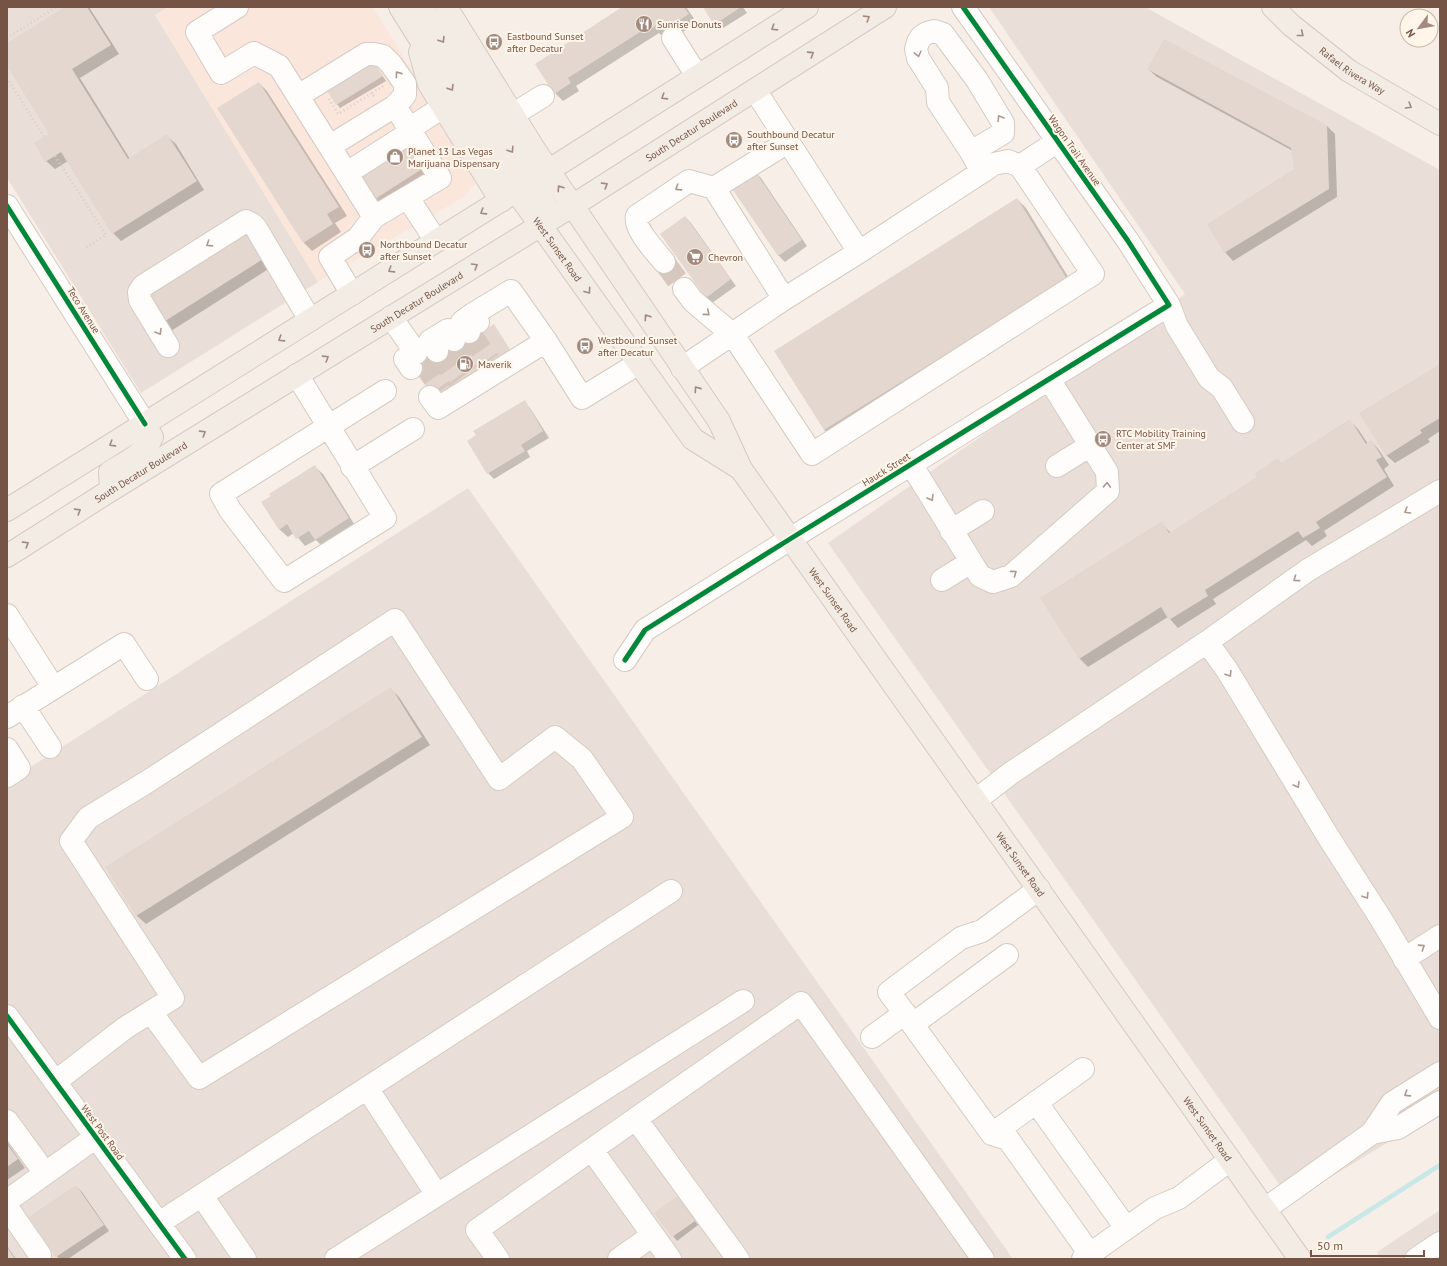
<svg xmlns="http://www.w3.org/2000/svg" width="1447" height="1266" font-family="'PT Sans',sans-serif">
<rect width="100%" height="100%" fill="#f7efe7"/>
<path fill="#fbe6dc" d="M168,7H373L470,164L475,184L464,197L318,282L155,15Z"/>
<path fill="#eadfd8" d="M7,7H168L155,15L318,282L141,393L7,178Z
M989,7H1145L1440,170V1111L1291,1201L828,543L1185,294Z
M468,488L1013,1259H7V782Z
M1440,1210V1259H1381L1377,1252Z"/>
<path fill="#0003" d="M67,7H89L119,54L80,78L130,159L167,136L176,144L204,190L121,241L113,233L68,161L55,169L46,161L50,134L7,64V44Z
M624,7H686L697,23L673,38L667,32L661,35L659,33L576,86L579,91L563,101L555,93Z
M704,7H743L747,13L720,30L714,24Z
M373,62L386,81L340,108L337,104Z
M1148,69L1326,125L1335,134L1337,197L1233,261L1225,252L1295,169L1293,151L1157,77Z
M259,83L267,91L347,216L335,223L341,232L312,251L304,243Z
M417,152L431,174L382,204L376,198Z
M755,172L761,178L807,246L785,262L779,256L732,188Z
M1017,199L1026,208L1075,288L833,438L824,430Z
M685,217L691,223L736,286L712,303L706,297Z
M244,232L253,240L270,268L171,331L163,322Z
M1440,365V431L1428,439L1430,442L1395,463L1386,455Z
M524,402L530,408L549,438L527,451L530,457L494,479L488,473Z
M1350,421L1358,429L1368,444L1371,441L1379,450L1389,465L1384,469L1394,486L1324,531L1327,536L1312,546L1306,540L1213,599L1216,604L1178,628L1168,617L1088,667L1080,659L1042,598L1161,523L1171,533L1259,477L1277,459L1282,464Z
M314,466L323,474L356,527L324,548L316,540L305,546L294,533L288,537L279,529Z
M391,689L399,697L430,745L146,924L137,916L107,867Z
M7,1142L25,1168L7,1180Z
M76,1186L82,1192L109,1231L68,1259H59L30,1217Z
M681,1202L698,1225L677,1241L656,1213Z
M7,1246L16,1259H7Z"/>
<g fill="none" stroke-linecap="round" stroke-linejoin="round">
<path stroke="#c8e7e7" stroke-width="4.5" d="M1328,1237L1440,1165"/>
</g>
<path fill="#e3d7cf" d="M65,7H87L111,45L72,69L128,159L167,134L197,181L112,234L61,152L45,162L34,143L49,134L7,66V43Z
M622,7H684L689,14L664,30L660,23L652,28L651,25L568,78L571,83L554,94L535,64Z
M703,7H741L714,25Z
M1164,39L1327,125L1329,189L1224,253L1207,224L1294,169L1291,148L1147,69Z
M373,61L383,76L336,105L326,89Z
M259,82L339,207L327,214L333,224L303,243L217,108Z
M411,144L425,167L375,199L361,176Z
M755,171L802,240L778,256L731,187Z
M1017,198L1067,279L824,430L774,351Z
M685,216L731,279L706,298L660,234Z
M244,230L263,259L162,323L144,294Z
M494,324L514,356L437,404L417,373Z
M1440,364V418L1420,430L1422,433L1386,456L1359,413Z
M525,400L543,431L521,445L525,451L487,474L467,441L476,435L473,431Z
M1350,419L1366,444L1371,440L1382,457L1376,460L1387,477L1316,522L1320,528L1303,538L1298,531L1205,590L1208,596L1169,620L1161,607L1079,659L1040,598L1162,521L1169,533L1257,477L1255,473L1278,458L1281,463Z
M315,465L349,518L315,540L309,531L296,539L287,524L279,530L261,502L271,496L269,494Z
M391,687L422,737L136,916L105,867Z
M7,1144L18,1159L7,1167Z
M76,1185L104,1225L56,1257L29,1217Z
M677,1196L695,1221L672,1237L654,1213Z
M7,1247L15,1259H7Z"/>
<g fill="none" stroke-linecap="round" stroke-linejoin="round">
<path stroke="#d6c8bf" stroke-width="22" stroke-dasharray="22 11" stroke-linecap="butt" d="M664,262L684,289
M469,332L489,361
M454,340L473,369
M437,351L458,380
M421,360L442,390"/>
<g stroke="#d6cac2" stroke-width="24">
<path id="minor" d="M237,7L197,32L221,73L254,53L279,66L374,217
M963,7L1128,241L1169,305L1177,326L1209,378L1222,388L1243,422
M673,38L697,76
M755,90L859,252
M298,96L366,54H374L383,56L391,64L405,84V95L395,106
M512,115L543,96
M409,129L443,107
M330,146L395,106L440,178L374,217L358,238L330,257L352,294
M971,152L1003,133V123L977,80L943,34L934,31L927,33L921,37L918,42L916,49L918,58L937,88L938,102L971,152L982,172
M347,173L411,132
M408,198L436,241
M7,206L145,424
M664,262C656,252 633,228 637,216L689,181L714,188
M684,289L693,301L733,335L812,454L1093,274L1020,166
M784,299L714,188L788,142
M473,314L511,291L546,341
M391,317L416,353L405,359L411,368
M469,332L462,322L473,314L478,322
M168,346L140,300L139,292L143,286L246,221L252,224L256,228L310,320
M437,351L430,341L448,330L454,340
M682,368L784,299L859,252L994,164L1008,161L1020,166L1058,141
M297,375L385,518L284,581L230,510L221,494L385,391
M430,397L438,408L546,341L582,398L639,363
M911,464L980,576L993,582L1011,576L1108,491L1107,472L1049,379
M1057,466L1091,445
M352,467L413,429
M951,531L983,511
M942,580L971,562
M7,615L53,687
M1207,642L1227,670L1329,838L1381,919L1440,1018
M625,660L645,630L790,539L1169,305
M23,706L50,747
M7,717L124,644L147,679
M7,749L19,768L7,776
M976,800L1011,773L1207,642L1308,570L1440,491
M1039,889L982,931L961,938L889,992L992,1134L1008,1139L1090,1254
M1404,959L1440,936
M7,1016L185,1259
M913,1024L1007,955
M872,1037L905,1013
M55,1082L125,1028L173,998L71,841L88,818L150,780L395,620L499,779L555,737L582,759L622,817L199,1078L151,1012
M367,1088L437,1195
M1036,1102L1126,1228
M636,1119L738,1259
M7,1121L45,1173
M1372,1133L1398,1128L1440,1102
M992,1134L1083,1069
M592,1150L670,1259
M202,1196L245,1259
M7,1201L96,1137
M7,1207L40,1255
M1265,1209L1372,1133L1392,1103L1440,1073
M159,1223L671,891
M336,1259L743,1001
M498,1259L477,1230L801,1003L983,1259
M619,1259L653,1235
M1083,1259L1155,1208L1179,1198L1230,1160
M1416,1259L1440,1243"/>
</g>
<g stroke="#d5cac3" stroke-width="24">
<g id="major">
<path id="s1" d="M400,7L516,191L693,439L741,469"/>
<path d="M421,7L553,217"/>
<path id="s2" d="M446,7L536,152L719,421L741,469L1300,1259"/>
<path id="s3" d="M1273,7L1291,25L1349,71L1440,124"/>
<path d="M420,52L429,84L501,201"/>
<path d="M111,490L110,472C126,462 145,454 152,437L145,424"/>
<path d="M7,510L516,191L807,7"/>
<path id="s4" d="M7,556L111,490L572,206L885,7"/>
</g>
</g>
<path stroke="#d8cec8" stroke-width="2.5" stroke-dasharray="1 3" stroke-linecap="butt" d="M7,38L56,7
M7,78L44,137
M372,93L385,85
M329,99L338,114L372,93L375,98
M55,156L106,235L85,248"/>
<use href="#minor" stroke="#fefdfb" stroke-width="22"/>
<use href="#major" stroke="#f2ece4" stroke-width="22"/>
<g stroke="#fff5e8" stroke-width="8">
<path id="cycleway" d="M7,206L145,424
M625,660L645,630L790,539L1169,305L1128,241L963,7
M7,1016L185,1259"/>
</g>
<use href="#cycleway" stroke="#00873e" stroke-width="5"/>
</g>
<defs><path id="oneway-chevron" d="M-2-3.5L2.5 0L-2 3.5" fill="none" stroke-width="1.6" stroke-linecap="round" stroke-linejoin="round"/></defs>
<g stroke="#a1897d">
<use href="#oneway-chevron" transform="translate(867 18) rotate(-32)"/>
<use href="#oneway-chevron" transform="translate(774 28) rotate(148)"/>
<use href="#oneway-chevron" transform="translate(1301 34) rotate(39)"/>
<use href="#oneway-chevron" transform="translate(442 40) rotate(58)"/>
<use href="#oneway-chevron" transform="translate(811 54) rotate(-33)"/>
<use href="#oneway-chevron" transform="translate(451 88) rotate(58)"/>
<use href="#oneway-chevron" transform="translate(664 97) rotate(148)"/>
<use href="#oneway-chevron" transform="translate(1409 106) rotate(30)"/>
<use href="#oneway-chevron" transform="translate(511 150) rotate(57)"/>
<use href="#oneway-chevron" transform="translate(605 185) rotate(-32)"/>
<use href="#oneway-chevron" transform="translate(560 188) rotate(-124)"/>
<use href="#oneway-chevron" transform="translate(483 212) rotate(148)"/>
<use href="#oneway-chevron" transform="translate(475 266) rotate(-31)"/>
<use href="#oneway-chevron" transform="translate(391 270) rotate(148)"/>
<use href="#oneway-chevron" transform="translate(588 291) rotate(54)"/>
<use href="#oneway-chevron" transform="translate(647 317) rotate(-124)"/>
<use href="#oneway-chevron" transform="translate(281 339) rotate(148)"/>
<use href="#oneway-chevron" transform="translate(326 358) rotate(-32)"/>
<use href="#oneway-chevron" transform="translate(697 389) rotate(-125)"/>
<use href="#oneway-chevron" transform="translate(203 433) rotate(-32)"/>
<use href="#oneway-chevron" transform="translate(112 444) rotate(148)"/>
<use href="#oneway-chevron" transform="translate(78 511) rotate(-32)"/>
<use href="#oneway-chevron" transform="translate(26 544) rotate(-32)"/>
</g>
<g stroke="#ac988e">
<use href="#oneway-chevron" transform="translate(918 54) rotate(76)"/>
<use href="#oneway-chevron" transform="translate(398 74) rotate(-125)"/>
<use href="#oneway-chevron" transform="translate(1000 118) rotate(-121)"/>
<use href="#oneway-chevron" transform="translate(678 188) rotate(147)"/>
<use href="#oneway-chevron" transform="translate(209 244) rotate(147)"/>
<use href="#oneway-chevron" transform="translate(707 313) rotate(41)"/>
<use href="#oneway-chevron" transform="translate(159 332) rotate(59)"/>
<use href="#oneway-chevron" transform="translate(1107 485) rotate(-88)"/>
<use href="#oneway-chevron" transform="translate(931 498) rotate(59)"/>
<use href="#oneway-chevron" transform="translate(1407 511) rotate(149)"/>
<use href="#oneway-chevron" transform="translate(1014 573) rotate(-36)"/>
<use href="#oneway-chevron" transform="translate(1296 579) rotate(144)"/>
<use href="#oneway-chevron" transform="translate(1229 674) rotate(58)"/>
<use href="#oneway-chevron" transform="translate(1297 785) rotate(59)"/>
<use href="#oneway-chevron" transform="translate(1366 896) rotate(58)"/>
<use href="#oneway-chevron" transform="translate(1422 947) rotate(-33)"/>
<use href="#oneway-chevron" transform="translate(1407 1094) rotate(147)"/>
</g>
<defs>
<g id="restaurant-disc" transform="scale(0.9)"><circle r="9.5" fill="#a28a7e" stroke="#fff5e8"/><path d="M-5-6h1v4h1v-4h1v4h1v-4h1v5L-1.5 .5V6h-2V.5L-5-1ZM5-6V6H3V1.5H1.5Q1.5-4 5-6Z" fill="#fff"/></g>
<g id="bus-disc" transform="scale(0.9)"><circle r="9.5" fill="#a28a7e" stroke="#fff5e8"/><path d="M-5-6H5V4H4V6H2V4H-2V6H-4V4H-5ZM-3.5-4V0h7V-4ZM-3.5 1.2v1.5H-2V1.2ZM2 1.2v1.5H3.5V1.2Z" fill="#fff"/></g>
<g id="shop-disc" transform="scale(0.9)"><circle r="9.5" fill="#a28a7e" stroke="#fff5e8"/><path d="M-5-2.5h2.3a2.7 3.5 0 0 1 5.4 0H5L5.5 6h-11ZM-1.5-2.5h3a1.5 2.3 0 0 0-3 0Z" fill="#fff"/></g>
<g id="supermarket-disc" transform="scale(0.9)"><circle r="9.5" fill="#a28a7e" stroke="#fff5e8"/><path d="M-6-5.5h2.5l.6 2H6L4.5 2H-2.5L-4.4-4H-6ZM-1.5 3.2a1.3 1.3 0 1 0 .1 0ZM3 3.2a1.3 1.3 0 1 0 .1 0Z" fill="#fff"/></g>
<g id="fuel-disc" transform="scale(0.9)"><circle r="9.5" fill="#a28a7e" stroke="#fff5e8"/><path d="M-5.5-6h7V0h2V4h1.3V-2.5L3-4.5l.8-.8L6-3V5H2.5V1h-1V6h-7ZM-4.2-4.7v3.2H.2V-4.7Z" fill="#fff"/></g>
</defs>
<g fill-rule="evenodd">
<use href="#restaurant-disc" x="644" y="24"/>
<use href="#bus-disc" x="494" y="42"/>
<use href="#bus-disc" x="734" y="140"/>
<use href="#shop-disc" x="395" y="157"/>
<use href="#bus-disc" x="367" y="250"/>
<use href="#supermarket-disc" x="695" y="257"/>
<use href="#bus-disc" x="585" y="346"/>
<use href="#fuel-disc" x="465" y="364"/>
<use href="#bus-disc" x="1103" y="439"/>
</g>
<g text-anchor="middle" stroke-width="4" stroke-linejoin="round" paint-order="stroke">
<g font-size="10" fill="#755446" stroke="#fff5e8" text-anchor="start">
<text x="657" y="28">Sunrise Donuts</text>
<text x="507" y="40">Eastbound Sunset<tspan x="507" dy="12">after Decatur</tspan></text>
<text x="747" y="138">Southbound Decatur<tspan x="747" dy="12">after Sunset</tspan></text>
<text x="408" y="155">Planet 13 Las Vegas<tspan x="408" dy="12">Marijuana Dispensary</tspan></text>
<text x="380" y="248">Northbound Decatur<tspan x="380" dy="12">after Sunset</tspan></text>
<text x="708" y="261">Chevron</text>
<text x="598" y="344">Westbound Sunset<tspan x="598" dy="12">after Decatur</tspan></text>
<text x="478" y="368">Maverik</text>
<text x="1116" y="437">RTC Mobility Training<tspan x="1116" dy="12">Center at SMF</tspan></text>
</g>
<g font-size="10" fill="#755446" stroke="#fff5e8">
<text dy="4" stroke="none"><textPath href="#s3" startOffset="102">Rafael Rivera Way</textPath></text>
<text dy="4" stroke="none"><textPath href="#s4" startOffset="806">South Decatur Boulevard</textPath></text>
<text transform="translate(1075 150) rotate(55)" y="4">Wagon Trail Avenue</text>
<text dy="4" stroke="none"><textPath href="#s1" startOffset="289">West Sunset Road</textPath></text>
<text dy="4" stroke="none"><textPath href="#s4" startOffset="482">South Decatur Boulevard</textPath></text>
<text transform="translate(84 310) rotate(58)" y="4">Teco Avenue</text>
<text transform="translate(886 469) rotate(-32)" y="4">Hauck Street</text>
<text dy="4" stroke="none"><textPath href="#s4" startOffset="158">South Decatur Boulevard</textPath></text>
<text dy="4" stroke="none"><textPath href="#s2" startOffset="709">West Sunset Road</textPath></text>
<text dy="4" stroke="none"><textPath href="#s2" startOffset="1033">West Sunset Road</textPath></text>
<text dy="4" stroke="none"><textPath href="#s2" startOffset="1357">West Sunset Road</textPath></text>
<text transform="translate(103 1132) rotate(54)" y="4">West Post Road</text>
</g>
</g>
<rect width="1447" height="1266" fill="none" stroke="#755446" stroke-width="16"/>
<g transform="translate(1419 28) rotate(238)"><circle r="19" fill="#fff5e8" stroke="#c8b5a7"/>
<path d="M0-3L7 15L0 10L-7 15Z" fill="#a28a7e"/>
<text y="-6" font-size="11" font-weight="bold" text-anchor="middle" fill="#755446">N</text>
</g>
<path d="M1311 1250v6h113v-6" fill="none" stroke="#755446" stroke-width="2"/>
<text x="1317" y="1250" font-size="12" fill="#755446" stroke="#fff5e8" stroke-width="3" paint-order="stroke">50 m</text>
</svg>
